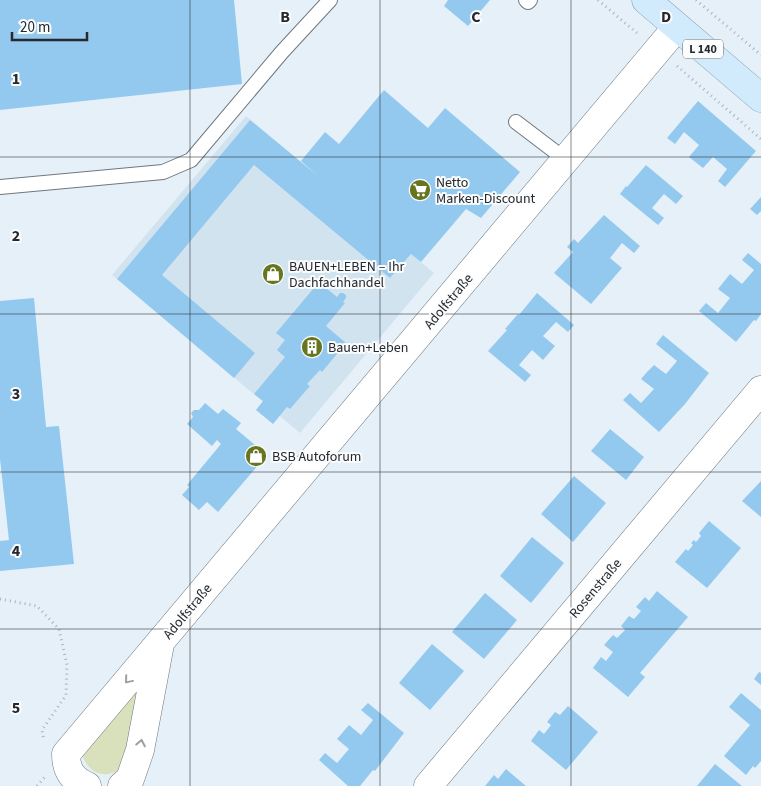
<svg xmlns="http://www.w3.org/2000/svg" width="761" height="786" font-family="'Source Sans 3',sans-serif">
<rect width="100%" height="100%" fill="#e6f0f9"/>
<path fill="#d2e3f0" d="M246,116L434,273L300,433L112,275Z"/>
<path fill="#d8e1bb" d="M143,677L122,767C106,781 88,774 82,754Z"/>
<path fill="#94c9ef" d="M0,0H234L242,84L0,110Z
M448,0H490L468,26L444,6Z
M384,90L428,128L445,108L520,172L481,218L466,209L421,262L411,254L390,278L254,165L162,275L255,353L234,378L117,279L250,120L318,176L301,161L325,132L339,144Z
M698,101L756,151L725,187L718,181L727,169L713,157L703,168L689,157L699,145L684,132L675,144L667,138Z
M646,165L683,196L676,204L664,194L652,208L664,218L658,225L620,194L626,186L627,187Z
M761,197V211L757,215L750,209Z
M604,215L640,246L634,253L622,243L610,258L622,268L591,304L554,273L573,252L567,247L574,239L578,243Z
M748,253L761,264V314L756,321L754,320L736,342L699,311L706,303L718,313L730,298L718,289L730,274L742,284L754,270L742,260Z
M319,282L337,297L340,293H343L346,295V298L343,302L345,303L326,326L346,343L322,372L320,370L307,384L310,386L290,409L287,407L273,424L256,410L263,401L254,394L285,357L277,350L285,340L276,333Z
M537,293L574,325L568,332L556,322L543,336L555,346L543,360L532,350L519,365L531,375L525,382L488,351L507,330L505,329L518,314L519,315Z
M34,298L46,427L59,426L74,564L0,571V541L9,540L0,459V301Z
M663,335L709,373L685,404L659,432L623,400L630,393L641,403L654,389L641,379L647,372L654,365L666,374L677,361L656,344Z
M205,403L218,414L223,409L241,423L236,429L267,455L218,512L207,502L199,510L182,495L189,487L187,485L221,444L217,440L212,446L187,424L193,417L191,413L194,410H199Z
M610,429L644,457L626,480L591,451Z
M574,476L606,503L573,542L541,514Z
M761,481V517L742,501Z
M709,521L741,548L707,588L675,562L686,549L688,551L693,545L691,543L694,540L696,542L701,536L699,533Z
M532,537L564,563L531,603L500,576Z
M657,591L688,617L640,673L645,677L628,697L593,668L601,657L606,661L613,652L604,645L613,635L617,638L625,630L621,626L629,616L634,619L641,611L636,607L645,597L649,601Z
M485,593L517,620L484,659L452,632Z
M432,644L464,671L430,710L399,683Z
M759,672L761,673V685L754,679Z
M741,693L761,710V761L755,768L753,766L746,775L724,756L750,725L729,707Z
M368,703L404,733L375,771L373,770L360,786H348L319,760L325,753L337,763L349,749L337,739L349,725L361,735L373,720L361,710Z
M568,706L598,732L566,770L531,741L539,730L544,734L551,725L547,722L555,712L560,715Z
M715,764L742,786H697Z
M506,769L526,786H485L494,775L498,779Z"/>
<g fill="none" stroke-linecap="round" stroke-linejoin="round">
<g stroke="#6f787f" stroke-width="16">
<path id="lane" d="M526,0L528,2L530,0
M516,122L566,160
M0,187L163,172L191,160L282,52L330,0"/>
</g>
<g stroke="#6f787f" stroke-width="29">
<path id="street" d="M87,786C72,779 66,770 66,754L677,27
M122,786L130,779L140,750L160,644
M428,786L761,390"/>
</g>
<g stroke="#819db2" stroke-width="29">
<path id="primary" d="M646,0L761,98"/>
</g>
<path stroke="#abb3ba" stroke-width="3" stroke-dasharray="1 4" stroke-linecap="butt" d="M598,0L637,33
M696,0L761,55
M677,66L761,139
M0,599L37,606L59,629L67,665L66,695L42,730L44,741
M37,786L45,777"/>
<use href="#lane" stroke="#fff" stroke-width="14"/>
<use href="#street" stroke="#fff" stroke-width="28"/>
<use href="#primary" stroke="#d1eafc" stroke-width="28"/>
</g>
<defs><path id="oneway-chevron" d="M-2-3.5L2.5 0L-2 3.5" fill="none" stroke-width="1.6" stroke-linecap="round" stroke-linejoin="round" transform="scale(1.25)"/></defs>
<g stroke="#9d9fa0">
<use href="#oneway-chevron" transform="translate(128 680) rotate(130)"/>
<use href="#oneway-chevron" transform="translate(141 743) rotate(-79)"/>
</g>
<path fill="none" stroke="#25292c" stroke-width="1" stroke-opacity="0.55" d="M190,0V786M380,0V786M571,0V786M0,157H761M0,314H761M0,472H761M0,629H761"/>
<defs>
<g id="supermarket-disc" transform="scale(1.125)"><circle r="9.5" fill="#677521" stroke="#fafcfe"/><path d="M-6-5.5h2.5l.6 2H6L4.5 2H-2.5L-4.4-4H-6ZM-1.5 3.2a1.3 1.3 0 1 0 .1 0ZM3 3.2a1.3 1.3 0 1 0 .1 0Z" fill="#fff"/></g>
<g id="shop-disc" transform="scale(1.125)"><circle r="9.5" fill="#677521" stroke="#fafcfe"/><path d="M-5-2.5h2.3a2.7 3.5 0 0 1 5.4 0H5L5.5 6h-11ZM-1.5-2.5h3a1.5 2.3 0 0 0-3 0Z" fill="#fff"/></g>
<g id="building-disc" transform="scale(1.125)"><circle r="9.5" fill="#677521" stroke="#fafcfe"/><path d="M-4-6H4V6H1V3H-1V6H-4ZM-2.5-4.3h1.7v1.8h-1.7ZM.8-4.3h1.7v1.8H.8ZM-2.5-1h1.7V.8h-1.7ZM.8-1h1.7V.8H.8Z" fill="#fff"/></g>
</defs>
<g fill-rule="evenodd">
<use href="#supermarket-disc" x="420" y="190"/>
<use href="#shop-disc" x="273" y="274"/>
<use href="#building-disc" x="312" y="347"/>
<use href="#shop-disc" x="256" y="456"/>
</g>
<g text-anchor="middle" stroke-width="4" stroke-linejoin="round" paint-order="stroke">
<rect fill="#fafcfe" stroke="#65686b" stroke-width="1" x="683" y="39.5" width="40" height="19" rx="4"/>
<g font-size="12" font-weight="bold" fill="#25292c">
<text x="703" y="53">L 140</text>
</g>
<g font-size="14" fill="#25292c" stroke="#fafcfe" text-anchor="start">
<text x="436" y="187">Netto<tspan x="436" dy="16">Marken-Discount</tspan></text>
<text x="289" y="271">BAUEN+LEBEN – Ihr<tspan x="289" dy="16">Dachfachhandel</tspan></text>
<text x="328" y="352">Bauen+Leben</text>
<text x="272" y="461">BSB Autoforum</text>
</g>
<g font-size="14" fill="#25292c" stroke="#fafcfe">
<text transform="translate(448 301) rotate(-50)" y="5">Adolfstraße</text>
<text transform="translate(595 588) rotate(-50)" y="5">Rosenstraße</text>
<text transform="translate(187 611) rotate(-50)" y="5">Adolfstraße</text>
</g>
</g>
<g font-size="16" text-anchor="middle" font-weight="bold" fill="#25292c" stroke="#fafcfe" stroke-width="4" stroke-linejoin="round" paint-order="stroke">
<text x="285" y="22">B</text>
<text x="476" y="22">C</text>
<text x="666" y="22">D</text>
<text x="16" y="84">1</text>
<text x="16" y="241">2</text>
<text x="16" y="399">3</text>
<text x="16" y="556">4</text>
<text x="16" y="713">5</text>
</g>
<path d="M12 32v8h75v-8" fill="none" stroke="#25292c" stroke-width="2.5"/>
<text x="20" y="32" font-size="15" fill="#25292c" stroke="#fafcfe" stroke-width="4" paint-order="stroke">20 m</text>
</svg>
